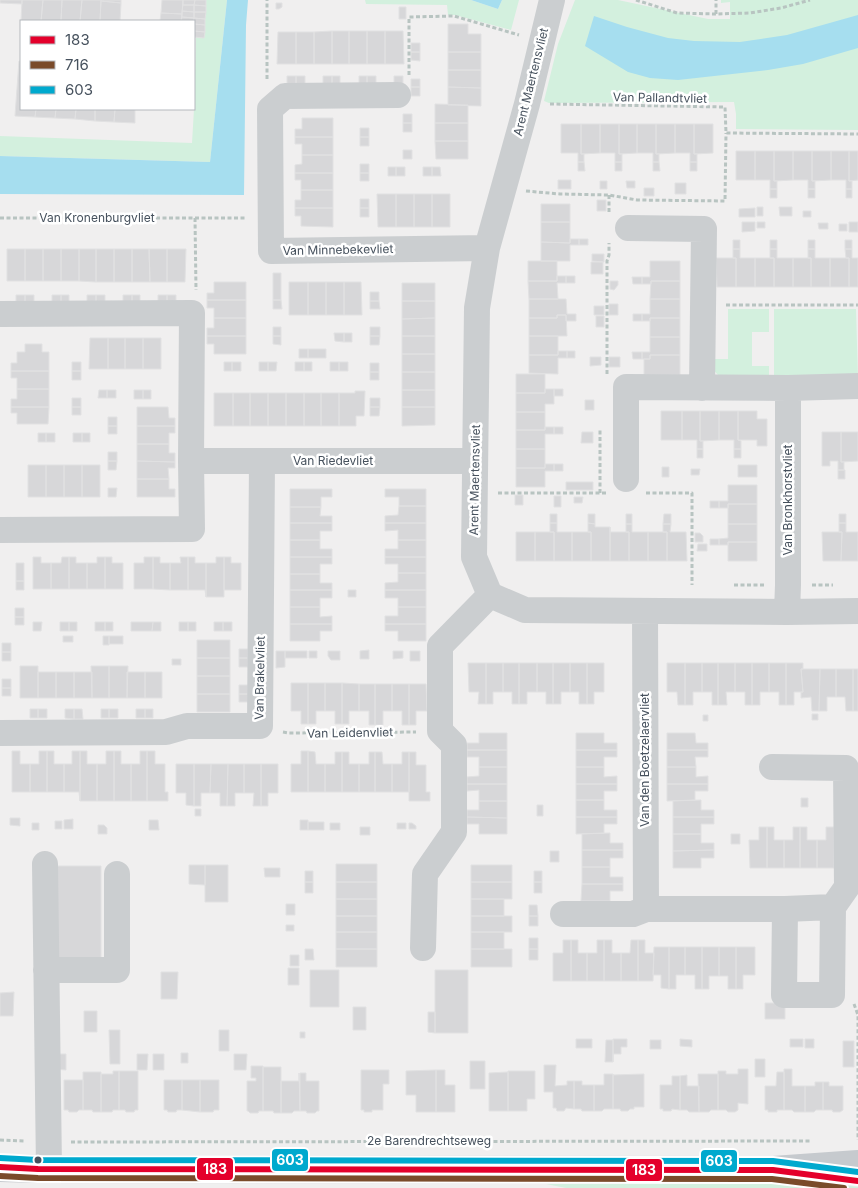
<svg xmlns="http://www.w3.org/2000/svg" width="858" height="1188" font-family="Inter,sans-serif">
<rect width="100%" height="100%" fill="#f0efef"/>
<path fill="#d3f0de" d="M197,0H227L210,162L0,156V136L192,143L194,109Z
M353,0H471L498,9L502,0H519L511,30L455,15H448L447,5L366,4L365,0Z
M575,0H618L708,19H730V2L721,3V0H858V130L736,129V114L734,102L549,103L544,101L558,44Z
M728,309H769V332H752V366H769V378L721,377C713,372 713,368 713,359H728Z
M774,309H856L858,379H774Z
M792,1179L858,1187V1188H566L541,1183Z"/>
<path fill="#a6deef" d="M227,0H248L246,25L244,195L0,194V156L210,162Z
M471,0H502L498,9Z
M858,15V48L803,64L768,70L678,80L650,78L628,72L585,46L594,16L627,27L668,38L694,41L740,42L787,35Z"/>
<path fill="#d7d7d9" stroke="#e1e1e2" d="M0,0H22V4L0,3Z
M22,0H43L41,21L21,22Z
M43,0H62L61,21H41Z
M62,0H82L80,21H61Z
M82,0H101L100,21H80Z
M101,0H121V3L101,1Z
M162,0H183L182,14L161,13Z
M183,0H195L194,5H183Z
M195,0H206V6L194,5Z
M101,1L121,3L120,21H100Z
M276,3H282V7L279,9H276Z
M183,5H194V12L182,11Z
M194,5L206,6V12H194Z
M399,7H406V19H399Z
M182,11L194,12V18L182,17Z
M194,12H206L205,19L194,18Z
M161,13L182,14L181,21H160Z
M182,17L194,18L193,21H181Z
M194,18L205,19V25L194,24Z
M194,24L205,25V32L194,31Z
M448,24H468V34H481V52H448Z
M194,31L205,32L204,38L194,37Z
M332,31H349V64H332Z
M332,31V64H314V32Z
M349,31H367V64H349Z
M367,31H385V64H367Z
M385,31H403L404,64H385Z
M278,32H296V64H277Z
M296,32H314V64H296Z
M411,43H420V52H411Z
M411,52H420V61L411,60Z
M448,52H481V70H448Z
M19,61H21V109H36L35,117L15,116Z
M448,70H481V88L448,87Z
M287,76H296V85H287Z
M296,76H305V85H296Z
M323,76H332V85H323Z
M332,76H340V85H332Z
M359,76H367V85H359Z
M367,76H376V85H367Z
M394,76H403V85H394Z
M411,79H420V87H411Z
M411,87H420V96H411Z
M448,87L481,88V106L448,105Z
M435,104L468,105V123H435Z
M36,109H56L55,118L35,117Z
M56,109H76L75,119L55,118Z
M76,109H95V121L75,119Z
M95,109H115L114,122L95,121Z
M115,109H135V123L114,122Z
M403,114H412V123H403Z
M302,118H333V137H295V129H302Z
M403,123H412V132H403Z
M435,123H468V141H435Z
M561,124H581V154H584V162H578V153H561Z
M581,124H600V153L581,154Z
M600,124H619V154H622V162H615V153H600Z
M619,124H637V153L619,154Z
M637,124H656V154H659V162H653V153H637Z
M656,124H675V153L656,154Z
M675,124H694V154H697V162H690V153H675Z
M694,124H713V153L694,154Z
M360,128H369V137H360Z
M295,137H333V155H302V144H295Z
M360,137H369V146H360Z
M435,141H468V159H436Z
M403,150H412V159H403Z
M736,151H755V180H736Z
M755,151H774V181H777V189H770V180H755Z
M774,151H793V180L774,181Z
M793,151H812V181H815V189H808V180H793Z
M812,151H831V180L812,181Z
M831,151H849V181H852V189H846V180H831Z
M849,151H858V180L849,181Z
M302,155H333V173H295V165L302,164Z
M578,162H584L585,171H578Z
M615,162H622V171H615Z
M653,162H659L660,171H653Z
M690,162H697V171H690Z
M360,164H369V173H360Z
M388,167H396V176H388Z
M396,167H405V176H396Z
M423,167H432V176H423Z
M432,167H440L441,176H432Z
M295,173H333V190H301V180H295Z
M360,173H369V181H360Z
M558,180H571V189H558Z
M600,181H607V189H600Z
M626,181H635V188H627Z
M675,183H686V194H675Z
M644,188H654V196H644Z
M770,189H777V198H770Z
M808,189H815V198H808Z
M846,189H852V198H846Z
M301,190H333V208H295V200H301Z
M377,194H396V227H378Z
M396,194H414V227H396Z
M414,194H432V227H414Z
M432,194H450V227H432Z
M360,199H369V208H360Z
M597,200H606V211H597Z
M541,204H570V222H541Z
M757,207H763V216H757Z
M779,207H792V216H780Z
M295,208H333V227L301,226V216H295Z
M360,208H369V217H360Z
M755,208V217H739V209Z
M803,211H811V217H803Z
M541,222H570V243L541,242Z
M742,222H755V231L742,232Z
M757,222H765V228H757Z
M849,222H858V232H849Z
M818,223H828V229H819Z
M839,224H847V231H839Z
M570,239H579V245H570V261H541V242L570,243Z
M579,239H588V245H579Z
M733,240H740V249H733Z
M770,240H777V249H770Z
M808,240H815V249H808Z
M845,240H852V249H845Z
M7,249H25V281H7Z
M25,249H43V281H25Z
M43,249H61V281H43Z
M61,249H79V281H61Z
M79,249H96V282L79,281Z
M96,249H114V282H96Z
M114,249H132V282H114Z
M132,249H149L150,282H132Z
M149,249H167V282H150Z
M167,249H186L185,282H167Z
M733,249H740V258H755V287H736V258H733Z
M770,249H777V258H793V287H774V258H770Z
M808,249H815V258H830V287H811V258H808Z
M845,249H852V258H858V287H849V258H846Z
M592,254H604V262L592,261Z
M716,258H736V287H717Z
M755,258H774V287H755Z
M793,258H811V287H793Z
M830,258H849V287H830Z
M528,261H557V281H528Z
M650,261H680V281H651V284H642V277H650Z
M591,262H603V274H591Z
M273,273H281V300H273Z
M557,276H566V283H557L558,299H529L528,281H557Z
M566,276H575V283H566Z
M632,277H642V284H633Z
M610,281H618V285L614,290L610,289Z
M651,281H680V299H650Z
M214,282H246V300H207V293H214Z
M289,282H308V315H289Z
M308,282H326V315H308Z
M326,282H344V315H326Z
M344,282H361L362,315H344Z
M402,283H435V301H402Z
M370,292H379V301H370Z
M16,295H25V304H16Z
M25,295H34V304H25Z
M52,295H61V304H52Z
M61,295H69V304H61Z
M87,295H96V304H87Z
M96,295H105V304H96Z
M123,295H132V304H123Z
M132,295H140V305L132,304Z
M158,295H167V304H158Z
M167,295H176V304H167Z
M529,299H566L567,314H576V321H566V315H557V318H529Z
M650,299H680V318H650V321H642V314H650Z
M207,300H246V318H214V308H207Z
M273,300H281L282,309H273Z
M370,301H379L380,309H370Z
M402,301H435V318L402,319Z
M609,304H618V315H609Z
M594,306H604V315H594Z
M633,314H642V321H633Z
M557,315H566L567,336H529V318H557Z
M596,316H604V327H596Z
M214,318H246V336H207V328H214Z
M435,318V336H402V319Z
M650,318H680V337H650Z
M273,327H281V336H273Z
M370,327H380V336H370Z
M334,333H344V342L335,341Z
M344,333H352V342H344Z
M207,336H246V354H214V344H207Z
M273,336H281V345L273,344Z
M370,336H380L379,345H370Z
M402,336H435V354H402Z
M529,336H558V355H529Z
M650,337H680V355H650V359H642V352H650Z
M90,338H108V369H89Z
M108,338H125V369H108Z
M125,338H143V369H125Z
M143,338H161V369H143Z
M25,344H42V352H49V371H11V363H17V352H25Z
M299,349H308V358H299Z
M308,349H326V358H308Z
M558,351H567V358H558V374L529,373V355H558Z
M567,351H575V358H567Z
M632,352H642V359H633Z
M402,354H435V372H402Z
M650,355H680V375H644V359H650Z
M590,357H601V365L590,366Z
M609,357H620V367H609Z
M72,362H81V371H72Z
M224,362H232V371H224Z
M232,362H241V371H232Z
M259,362H268V371H259Z
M268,362H277L276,371H268Z
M295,362H304V371H295Z
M304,362H312V371H304Z
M330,362H339V371H330Z
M339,362H348V371H339Z
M370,363H379V372H370Z
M11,371H49V389H17V378H11Z
M72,371H81V380H72Z
M370,372H379V380H370Z
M402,372H435V390H402Z
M516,374H545V393H516Z
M17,389H49V407H11V399H17Z
M545,389H554V404H545V412H516V393H545Z
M554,389H563V396H554Z
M99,390H107V398H98Z
M107,390H116V398H107Z
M134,390H143V399H134Z
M143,390H151V399H143Z
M402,390H435V407H402Z
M355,391H365L364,416H356V426H339V393H355Z
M214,393H233V426H214Z
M233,393H250V426H233Z
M250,393H268V426H250Z
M268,393H286V426H268Z
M286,393H304V426H286Z
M304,393H321V426H304Z
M321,393H339V426H321Z
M72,398H81V407H72Z
M370,398H380V407H370Z
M585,400H594V410H585Z
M11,407H49L48,424H17V413H11Z
M72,407H81V415H72Z
M137,407H168L169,418H175V426H137Z
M370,407H380L379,416H370Z
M402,407H435V425L402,426Z
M661,411H682V440H661Z
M682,411H700V441H703V449H697V440H682Z
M700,411H719V440L700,441Z
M719,411H738V440L741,441V449H734V440H719Z
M738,411H757V419H767V446H757V440H738Z
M516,412H545V430H516Z
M108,417H117V426H108Z
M108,426H117V434H108Z
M137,426H175V433H169V444H137Z
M545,427H554V434H545V449H516V430H545Z
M554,427H563V434H554Z
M582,432H593V443H581Z
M822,432H841V462H844V470H838V461H830V466H822Z
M841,432H858V461L841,462Z
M38,433H46V442H38Z
M46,433H55V442H46Z
M73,433H82V442H73Z
M82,433H90V442H82Z
M137,444H169V453H175V462L137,461Z
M516,449H545V468H516Z
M697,449H703V458H697Z
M734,449H741V458H734Z
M108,452H117V461H108Z
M108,461H117L116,470H108Z
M137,461L175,462V468H168L169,479H137Z
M545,464H554V471H545V487H516V468H545Z
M554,464H563V471H554Z
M28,465H46V497H28Z
M46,465H64V497H46Z
M64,465H82V497H64Z
M82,465H100V497H82Z
M738,465H757V477H738Z
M662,467H669V477H662Z
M691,469H700L699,475H691Z
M838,470H845V479H838Z
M137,479H169V489H175V497H137Z
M566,482H593V490H566Z
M728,485H757V504H728V508H719V501H728Z
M108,488H117L116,497H108Z
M290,489H332V497H321V507H290Z
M385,489H426V506H399V497H385Z
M515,495H523V505H515Z
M554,496H561V507H554Z
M574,497H583L582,503H574Z
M710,501H719V508H710Z
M728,504H757V524H728Z
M399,506H426V523H385V516L398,515Z
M290,507H321L320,516H332V523H290Z
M550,514H557V523H550Z
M588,514H595V524L588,523Z
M626,514H632V524H626Z
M664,514H671V524H663Z
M839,514H846V523H839Z
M290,523H332V531H320V540H290Z
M385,523H426V540H398V530L385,531Z
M550,523H557V532H572V561H554V532H550Z
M588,523L595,524V527H610V561H591V532H588Z
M839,523H846V532H858V561H841L842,532H839Z
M626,524H632V532H648V561H629V532H626Z
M663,524H671L670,532H686L687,561H667V532H663Z
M728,524H757V542H728V545H719V539L728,538Z
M610,527V532H629V561H610Z
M516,532H535V561H516Z
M535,532H554V561H535Z
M572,532H591V561H572Z
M648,532H667V561H648Z
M822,532H842L841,561H823Z
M695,533H700L703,536V542H695Z
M710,539H719V545H710Z
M290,540H320V549H332V557H290Z
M398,540H426V557H385V549H398Z
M728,542H757V561H728Z
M698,544H707V551H697Z
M33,557H41V563H51V589H33Z
M62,557H69V589H51V563H61Z
M69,557H76V563H87V589H69Z
M97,557H105V589H87V563H97Z
M105,557H112V563H123V589H105Z
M144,557H153V589H134V563H144Z
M153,557H160V563H170V590L153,589Z
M180,557H188V590H170V563H181Z
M188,557H195V563H206V597L205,590H188Z
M216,557H224V597H206V563H216Z
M224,557H231V563H241V590H224Z
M290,557H332V564H320V574H290Z
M385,557H426V573H398V564H385Z
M16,563H24V581H16Z
M398,573H426V590H385V583L398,582Z
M290,574H320V583H332V590H290Z
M16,581H24V590H16Z
M290,590H332V598H320V607H290Z
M348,590H356V597H348Z
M385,590H426V607H398V598H385Z
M290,607H320V617L332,616V624H290Z
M398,607H426V624H385V616H398Z
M15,608H24V617H15Z
M15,617H24V625H15Z
M33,622H42L41,631H33Z
M60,622H69V631H60Z
M69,622H77V631H69Z
M95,622H105V631H95Z
M105,622H113V631H105Z
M131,622H153L152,631H131Z
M153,622H161V631H152Z
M179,622H188V631H179Z
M188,622H196V631H188Z
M214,622H223V631H214Z
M223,622H232V631H223Z
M290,624H332V631H320V641H290Z
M385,624H426V641H398V631H385Z
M63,636H73V642H63Z
M103,636H109V645H103Z
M109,636H123V644H109Z
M197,640H230V658H197Z
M2,643H11V652H2Z
M239,649H248V658H239Z
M369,650V659H360V651Z
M276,651H285V667L276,668Z
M285,651H307V658H285Z
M309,651H317V658H309Z
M328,651H340V660H331L328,656Z
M393,651H403V658L393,659Z
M410,651H420V661H410Z
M2,652H11V661H2Z
M197,658H230V676H197Z
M239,658H248V667H239Z
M172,659H181V665H172Z
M468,663H486V704H478L479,692H469Z
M486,663H503V692H493V704H486Z
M503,663H519V704H512V692H503Z
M519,663H537V692H527V704H519Z
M537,663H553V704H546V692H537Z
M553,663H570V692H561V704H553Z
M570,663H587V704H579V692H570Z
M587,663H604V692H594V704H587Z
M667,663H685V705H678L677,692H667Z
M685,663H702V692H693V705H685Z
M702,663H718V705H712V692H702Z
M718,663H735V692H726L727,705H718Z
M735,663H752V705H745V692H735Z
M752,663H769V692H760V705H752Z
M769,663H786V705H779V692H769Z
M786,663H803V669H801L803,692H794V705H786Z
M20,666H38V698H20Z
M91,666H109V698H92Z
M109,666H128L127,698H109Z
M801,669H820L819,711H812L811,697L801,698V692H803Z
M820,669H836V697H827V711H819Z
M836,669H853V711H846L845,697H836Z
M853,669H858V711H853Z
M38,672H56V698H38Z
M56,672H74V698H56Z
M74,672H92V698H74Z
M127,672H145V698H127Z
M145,672H162V698H145Z
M197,676H230V694H197Z
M2,679H11V688H2Z
M291,683H308V724H301V711H291Z
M308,683H325V711H316V724H308Z
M325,683H342V724H335V711H325Z
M342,683L359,684V711H349V724H342Z
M359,684H375V725H369V711H359Z
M375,684H392V711H383V725H375Z
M392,684H409V725H402V711H392Z
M409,684H426L427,711H416V725H409Z
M239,685H248V694H239Z
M2,688H11V696H2Z
M197,694H230V712H197Z
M239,694H248V702H239Z
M30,709H38V718H30Z
M38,709H47V718H38Z
M65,709H74V719L65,718Z
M74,709H82L83,719H74Z
M101,709H109V718H101Z
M109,709H118V718H109Z
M136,709H145V718H136Z
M145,709H153V718H145Z
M812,714H818V720H812Z
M703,715H708V721H703Z
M479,733H507V750H467V743H479Z
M576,733H604V743H617V750H576Z
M667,733H695L696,743H708V750H667Z
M467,750H507V767H479V757H467Z
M576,750H617V757H604V767H576Z
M667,750H708V757H695L696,767H667Z
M12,751H20V764H30V792H12Z
M39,751H47V792H30V764H39Z
M47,751H54V764H64V792H47Z
M72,751H80V801L79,792H64V764H72Z
M80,751H87V764H97V801H80Z
M106,751H114V801H97V764H106Z
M114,751H121V764H131V801H114Z
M140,751H147V801H131V764H140Z
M147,751H155V764H165V792H168V801H147Z
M301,751H308V792H291V764H301Z
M308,751L315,752L316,764H325V792H308Z
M335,752H342V792H325V764H335Z
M342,752H349V764H359V792H342Z
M369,752H375V792H359V764H369Z
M375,752H382L383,764H392V792H375Z
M402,752H409V792H392V764H402Z
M409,752H416V765H426V792H430V801H409Z
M176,764H194V806L186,805V793H176Z
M194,764H211L210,793H201V806H194Z
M211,764H228L227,806H220V793H210Z
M228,764H244V793H235V806H227Z
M244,764H261V806H253L254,793H244Z
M261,764H278V793H268V806H261Z
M479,767H507V784H467V777L479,776Z
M576,767H604V777L617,776V784H576Z
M667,767H696V777L708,776V784H667Z
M467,784H507V801H479V790L467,791Z
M576,784H617V791H604V800H576Z
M667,784H708V791H695V800L667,801Z
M801,798H808V807H801Z
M576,800H604V810H617V817H576Z
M701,800V810H714V817H673V801Z
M479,801H507V818L467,817V810H479Z
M537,805H543V816H537Z
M195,809H201V816H195Z
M467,817L507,818V834H479V824H467Z
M576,817H617V824H604V833L576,834Z
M673,817H714V824H701V834H673Z
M10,818H20V826L10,825Z
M73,819V829H64V820Z
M149,820H158L159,830H149Z
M300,820H308V830H300Z
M55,821H62V829H55Z
M308,822H324V830H308Z
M32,823H39V830H32Z
M330,823H340V830H330Z
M397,823H406V829H397Z
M409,823H412L416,826V829H409Z
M98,825H104L107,828V834H98Z
M360,827H370V835H360Z
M759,827H767V868H750L749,840H759Z
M767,827H774V840H784V868H767Z
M793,827H800V868H784V840H793Z
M800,827H807V840H817V868H800Z
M826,827H834V868H817V840H826Z
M610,833V843H623V850H582V834Z
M673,834H701V843H714V850L673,851Z
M731,834H740V844H731Z
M582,850H623V858H610V867H582Z
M714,850V858H701V868H673V851Z
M550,851H559V862H550Z
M336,864H377V882H336Z
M189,865H205V885L189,884Z
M205,865H228V902H205Z
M471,865H512V882H471Z
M54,866H101V962H54Z
M582,867H610V877H623V884H582Z
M264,868H280V877H265Z
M305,871H313V882H305Z
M534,871H542V882H534Z
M305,882H313V893H305Z
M336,882H377V899H336Z
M471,882H512V899H471Z
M534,882H542V893H534Z
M582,884H623V891H610V901H581Z
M336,899H377V916H336Z
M471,899H504V916H471Z
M286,904H295V915H286Z
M529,905H537L538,916H529Z
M336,916H377V932H336Z
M471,916H512V932H471Z
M529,916H538V926H529Z
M286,925H294V931H286Z
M336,932H377V949H336Z
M471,932H504V949H471Z
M529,938H538V949H529Z
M563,940H571V981H553V953H563Z
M571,940H578V953H587V981H571Z
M597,940H604V981H587V953H597Z
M604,940H612V953H621V981H604Z
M631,940H638V981H621V953H630Z
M638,940H645V953H654L653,981H638Z
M654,947H669V989L661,988V975H653Z
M669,947H685V975H676V989H669Z
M685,947H702V989H695V975H685Z
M702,947H719V976H709V989H702Z
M719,947H736V989H728V976H719Z
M736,947H755V975H743V989H736Z
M305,949H313L314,960H305Z
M336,949H377V967H336Z
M471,949H512V967H471Z
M529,949H538V960H529Z
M290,955H299V966H290Z
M288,968H299V985H288Z
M310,970H339V1007H310Z
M435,970H468V1033H435Z
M161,972H178L177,999H161Z
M14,992L13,1016H0V993Z
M765,1003H785V1019H765Z
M353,1007H366V1030H353Z
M84,1011H97V1032H84Z
M428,1012H435V1033L428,1032Z
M109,1030H120V1064H110Z
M219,1030H229V1051H219Z
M300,1032H305V1038H300Z
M576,1039H592V1048H576Z
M613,1039H627V1047H621V1054H613V1062Z
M680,1039L692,1040V1047L680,1046Z
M790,1039H803V1047H790Z
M805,1039H814V1048H805Z
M606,1040H613V1062H605Z
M650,1040H661V1049H650Z
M843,1041H854V1067H843Z
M181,1053H188V1063H181Z
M54,1054H66V1070L54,1069Z
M137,1054H148L147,1070H137Z
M153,1054H164V1070H153Z
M234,1054H247L246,1070H234Z
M755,1059H765V1077H755Z
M470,1061H485V1089H470Z
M544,1065H556L555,1086L567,1085V1081H574V1109L566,1108L564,1111H557L556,1108H553V1092H544Z
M251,1066H263V1111H259L258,1113H250L248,1111H247V1081H256V1078H251Z
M263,1067H281V1113H274L273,1111H263Z
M738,1069H748V1104L738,1103V1110L735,1112H728L726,1110H718V1071H726V1074H738Z
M784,1069H792V1086H805V1112H794L792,1110H784Z
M361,1070H389V1084H383V1110H372V1112H364V1110H361Z
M436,1070H445V1085H455V1112H436Z
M436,1070V1112H416V1095H406V1071Z
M113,1071H119V1110H113L112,1112H101V1074H113Z
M119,1071H138V1110H135L134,1112H126L125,1110H119Z
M508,1071H535V1099H527V1111H508Z
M83,1072H101V1112H93L92,1110H83Z
M508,1072V1111H489V1073Z
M777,1072H784V1110H777V1112H768V1110H765V1086H776Z
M299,1073L300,1111H294L292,1113H281V1081H299Z
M300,1073H306V1081H319V1111H317L315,1113H307L306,1111H300Z
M604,1074H613V1109H604L602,1111H594V1085H604Z
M613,1074V1075L644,1074V1107H634V1109H630L628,1111H621L620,1109H613Z
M698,1074H718V1110H711L709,1112H699Z
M687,1075V1086H699V1112H689L687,1110H680V1076Z
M672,1076H680V1110L672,1109L671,1111H663V1109H660V1085H672Z
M64,1080H83V1110H79L77,1112H69L68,1110H64Z
M164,1080H182V1110H177L176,1112H168L167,1110H164Z
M182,1080H200V1112L182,1110Z
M200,1080H219V1110H214L213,1112H200Z
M574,1081H582V1085H594V1111H582L581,1109H574Z
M815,1082H823V1110H816L814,1112H805V1086H815Z
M823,1082H829V1086H843V1110L840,1112H833L832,1110H823Z"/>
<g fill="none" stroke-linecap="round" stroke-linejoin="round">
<path stroke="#b8c4c1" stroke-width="3" stroke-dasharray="4 2.5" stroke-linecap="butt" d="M636,0L677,13L716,14L750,13L781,8L810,0
M716,14V0
M409,75V17L454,16L519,35
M267,79V0
M550,104L725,107L726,133L858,134
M526,191L560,194L609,195L637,200L725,201L726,133
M609,195V214
M0,218H247
M195,218L196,290
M726,305H858
M607,374V261L609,255V243
M498,493H607
M600,493V430
M646,493H692V585
M734,585H765
M812,585H833
M283,732L289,733L416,732
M854,1004L858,1015V1140
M0,1140L25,1141
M71,1142L812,1141"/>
<path stroke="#cbced0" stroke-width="26" d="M552,0L527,104L487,248L477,308L474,557L490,595L525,610L787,612L858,611
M398,95L285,96L270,109L271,251L487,248
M628,228L704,229L702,388
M0,314L192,313L191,461
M626,479V387L788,388L858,386
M0,530L192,529L191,461H475
M645,611L646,909
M787,612L788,585V388
M0,733L166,732L187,726H260L262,461
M45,864L49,1169
M785,909L784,995H832L833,907
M563,914H633L646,909H785L833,907L847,887L846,768L772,767
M423,948L425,874L454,832V745L440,731V646L490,595
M46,970H117V874"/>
<path stroke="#c6cace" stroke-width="28" d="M0,1168L38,1169L773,1170L858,1164"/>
<g stroke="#fff" stroke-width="10">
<path id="bus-1" d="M0,1167L38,1169L773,1170L858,1181"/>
</g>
<g stroke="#fff" stroke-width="10">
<path id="bus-2" d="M0,1176L38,1178L772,1179L844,1188"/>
</g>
<g stroke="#fff" stroke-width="10">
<path id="bus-3" d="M0,1158L38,1160L773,1161L858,1172"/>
</g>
<use href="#bus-1" stroke="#e4002b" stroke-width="6"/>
<use href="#bus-2" stroke="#7a4b2a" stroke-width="6"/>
<use href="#bus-3" stroke="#00a9ce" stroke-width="6"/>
</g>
<circle fill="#46515d" stroke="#fff" stroke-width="2" cx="38" cy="1160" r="4.5"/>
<g text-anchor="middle" stroke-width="5" stroke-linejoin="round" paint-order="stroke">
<g font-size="12" fill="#46515d" stroke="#fff">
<text transform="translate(531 82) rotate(-76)" y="4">Arent Maertensvliet</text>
<text transform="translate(660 98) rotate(1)" y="4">Van Pallandtvliet</text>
<text x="97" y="222">Van Kronenburgvliet</text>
<text transform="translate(338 250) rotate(-1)" y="4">Van Minnebekevliet</text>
<text x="333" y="465">Van Riedevliet</text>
<text transform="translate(475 480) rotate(-89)" y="4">Arent Maertensvliet</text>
<text transform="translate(788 500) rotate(-90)" y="4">Van Bronkhorstvliet</text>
<text transform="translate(260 678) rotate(-89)" y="4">Van Brakelvliet</text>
<text transform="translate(350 733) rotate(-1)" y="4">Van Leidenvliet</text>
<text transform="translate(645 760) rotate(-90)" y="4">Van den Boetzelaervliet</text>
<text x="429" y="1145">2e Barendrechtseweg</text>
</g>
</g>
<g stroke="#fff" stroke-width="2">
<rect x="271" y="1148" width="38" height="24" rx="5" fill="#00a9ce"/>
<rect x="700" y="1149" width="38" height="24" rx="5" fill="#00a9ce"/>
<rect x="196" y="1157" width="38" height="24" rx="5" fill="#e4002b"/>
<rect x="625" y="1158" width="38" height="24" rx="5" fill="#e4002b"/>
</g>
<g font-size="14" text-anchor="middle" font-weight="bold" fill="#fff">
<text x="290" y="1165">603</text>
<text x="719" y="1166">603</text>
<text x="215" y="1174">183</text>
<text x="644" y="1175">183</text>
</g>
<rect x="20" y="20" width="175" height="90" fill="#ffffff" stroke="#b5b9be"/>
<rect x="30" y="36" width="25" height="8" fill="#e4002b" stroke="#b5b9be"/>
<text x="65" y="45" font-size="15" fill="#46515d">183</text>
<rect x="30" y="61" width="25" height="8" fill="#7a4b2a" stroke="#b5b9be"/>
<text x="65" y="70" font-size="15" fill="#46515d">716</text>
<rect x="30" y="86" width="25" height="8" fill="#00a9ce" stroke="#b5b9be"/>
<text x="65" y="95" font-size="15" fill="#46515d">603</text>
</svg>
